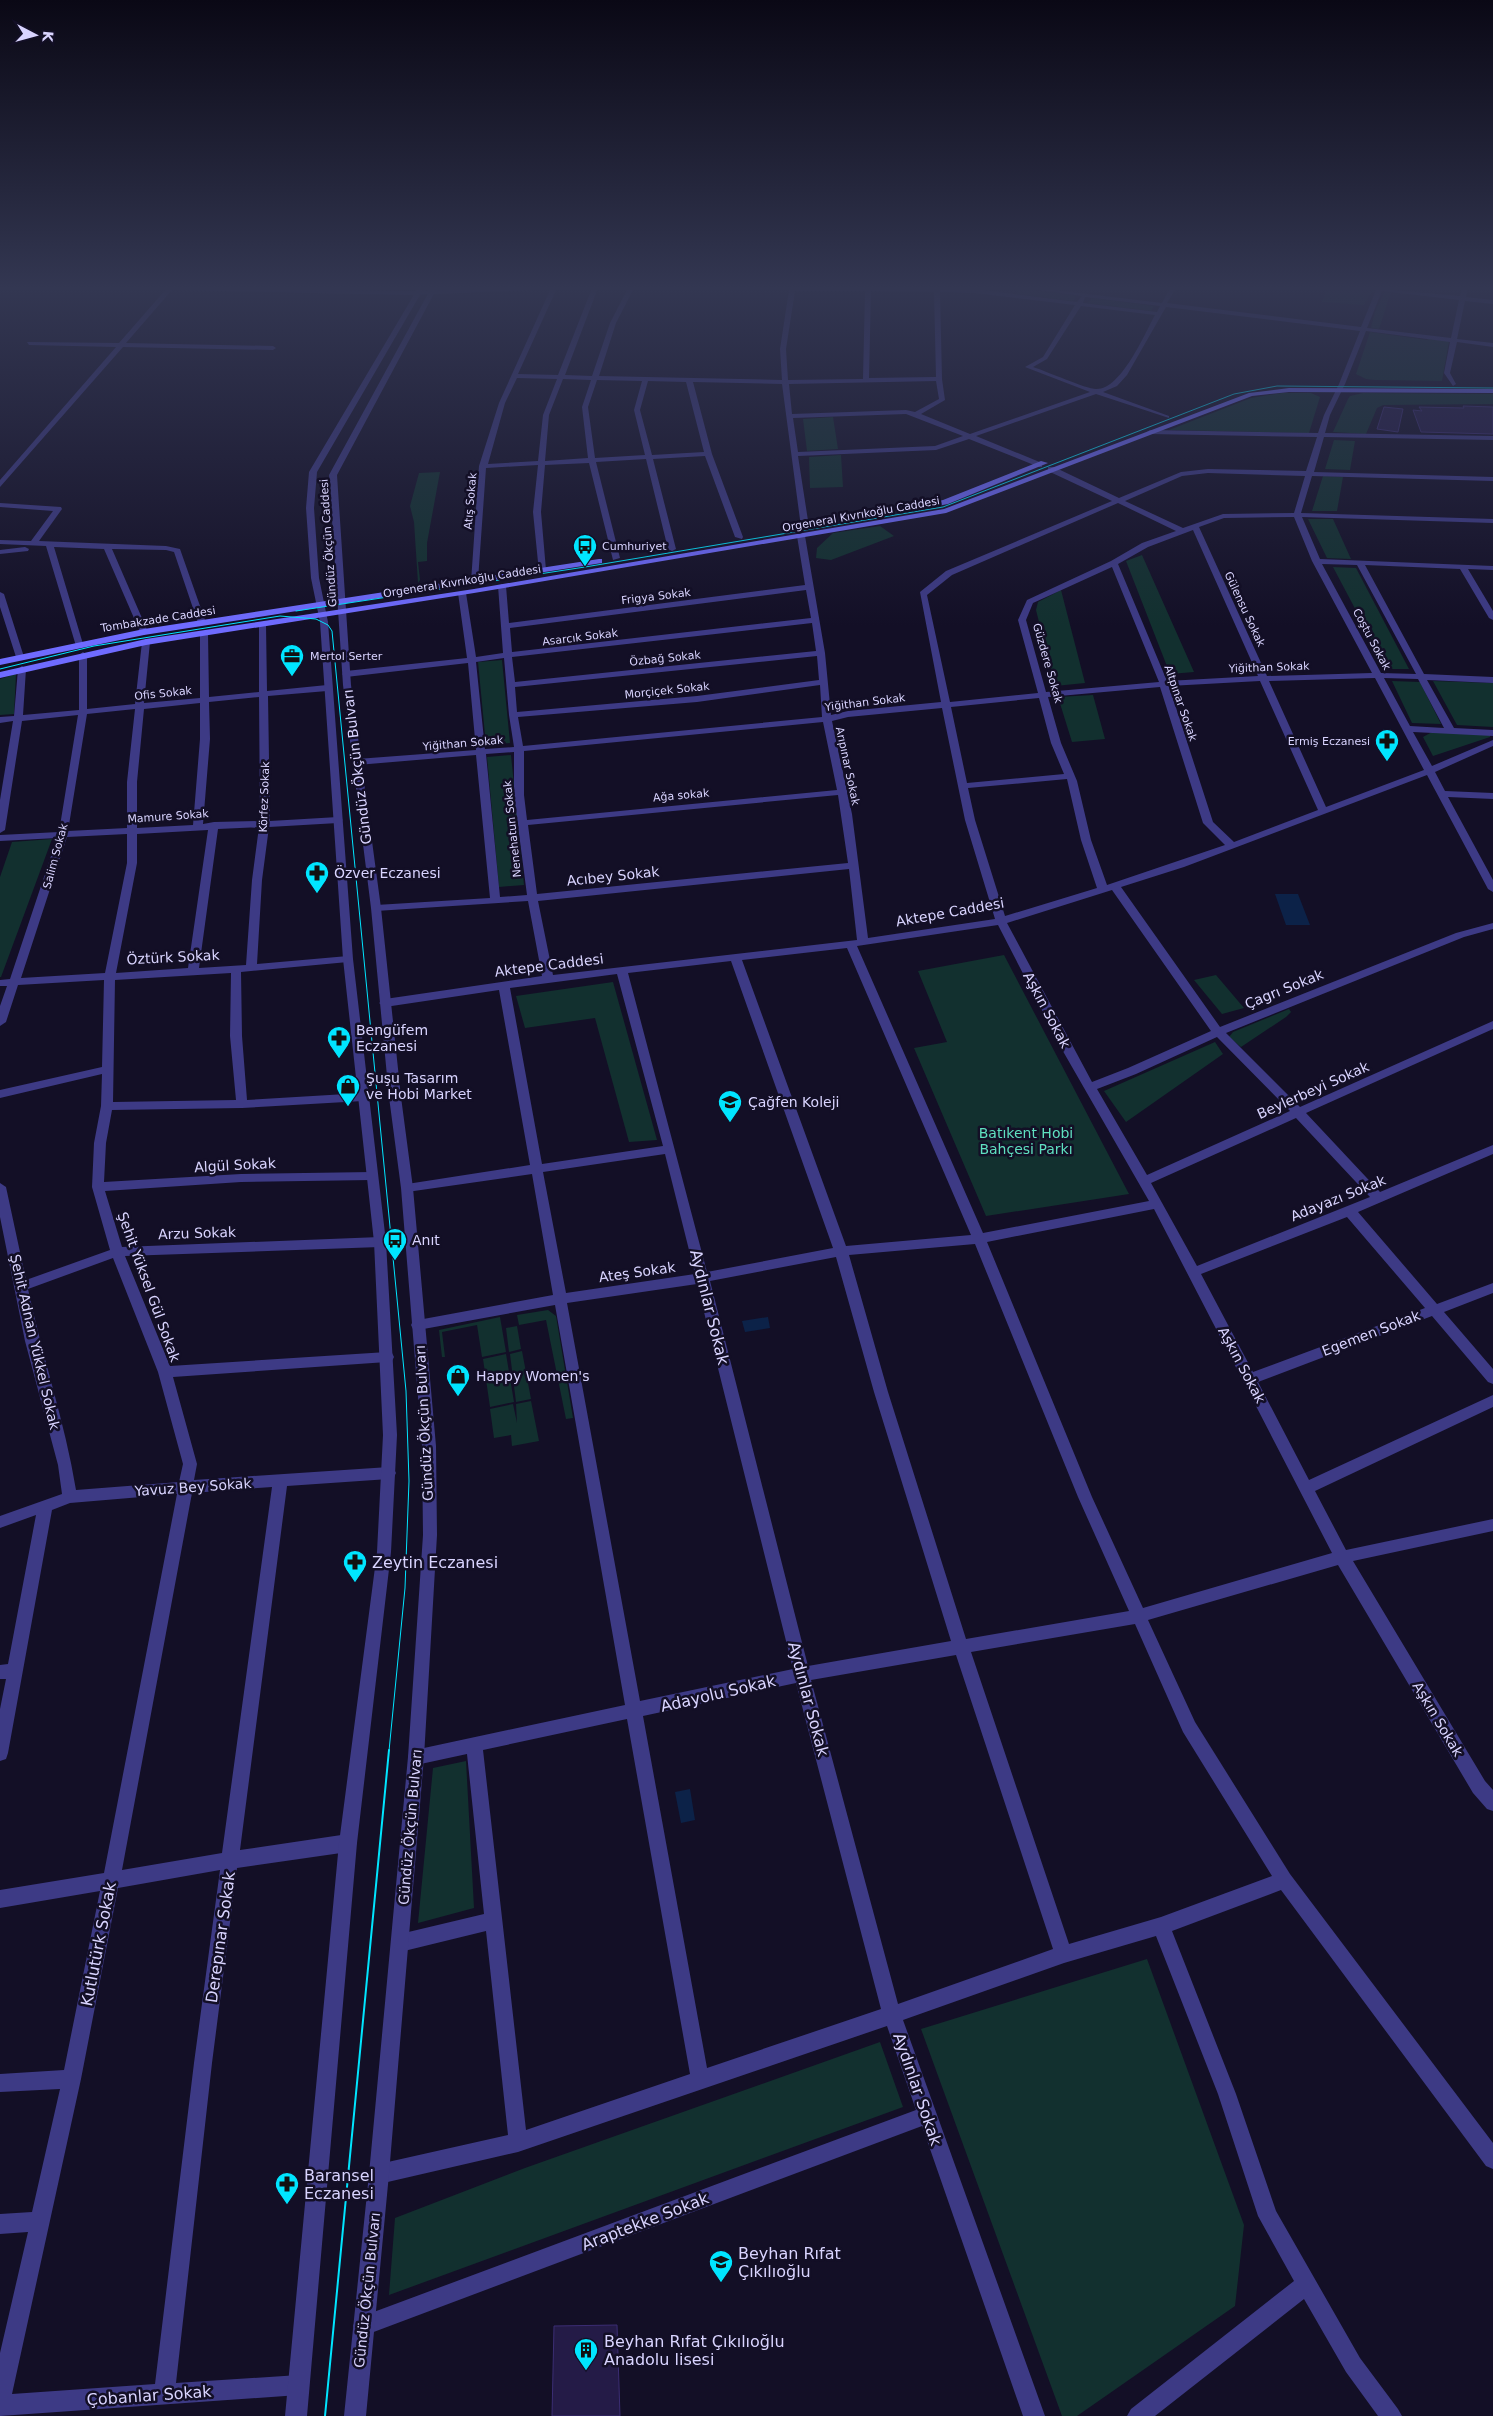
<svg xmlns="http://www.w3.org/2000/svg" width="1493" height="2416" font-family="'DejaVu Sans',sans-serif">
<rect width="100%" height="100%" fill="#130f26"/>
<path fill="#12302f" d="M1015,288L1077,296L1073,301L1017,294Z
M1327,288H1374L1364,305L1322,302Z
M1385,291L1391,292L1379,329L1371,328L1375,312Z
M1092,298L1154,306L1151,311L1088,303Z
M1370,332L1427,340L1429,338L1449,341L1442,381L1375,380L1366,379L1356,374Z
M1282,393H1311L1320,397L1309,433L1169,430L1251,398Z
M1363,393L1493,394V404L1383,405L1377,408L1366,434L1333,432L1348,399L1350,396Z
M833,417L838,449L807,451L803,419Z
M1334,440L1355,441L1350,470L1325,469Z
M841,455L843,487L810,488L809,457Z
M440,472L427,543V561L418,562L420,580L418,583L414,522L410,506L419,473Z
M1323,476L1343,477L1337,511H1312Z
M1308,519H1333L1351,559L1327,558Z
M880,526L894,536L831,560L816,558L817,548L833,533Z
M1142,555L1194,672L1170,674L1126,561Z
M1333,567L1356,568L1409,669H1387Z
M1061,590L1085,683L1055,686L1036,610L1038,602Z
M502,660L510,743L486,745L478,662Z
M16,674L14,714L0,715V679Z
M1392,681L1420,682L1441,724L1412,723Z
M1433,681L1493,683V727L1457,725Z
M1093,695L1105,739L1072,742L1058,697Z
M1432,732L1490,733V737L1433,756L1423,737Z
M511,755L524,885L499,887L487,757Z
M52,839L1,977H0V877L12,842Z
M1004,955L1129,1194L986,1216L914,1048L947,1042L918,971Z
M1216,975L1244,1008L1222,1014L1194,980Z
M613,982L657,1140L629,1142L595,1018L525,1028L516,996Z
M1289,1009L1291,1012L1286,1017L1241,1047L1229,1037L1233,1032Z
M1215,1042L1223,1054L1126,1122L1104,1091Z
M548,1310L556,1316L573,1418L566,1419L546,1320L519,1325L517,1315Z
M500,1317L506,1352L482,1357L477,1325L442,1332L445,1357H442L439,1330Z
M517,1326L521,1349L509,1352L506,1328Z
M522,1351L531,1399L516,1402L510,1354Z
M506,1354L514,1402L490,1407L483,1359Z
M531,1401L539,1441L512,1446L511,1435L494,1438L490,1409L513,1404L517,1423L516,1404Z
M466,1761L474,1908L418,1923L433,1768Z
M1147,1959L1244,2225L1235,2306L1077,2416H1062L921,2029Z
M880,2042L903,2107L389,2295L395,2218L525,2168Z"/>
<path fill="#0c2248" d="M1275,894H1298L1310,925H1286Z
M768,1317L770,1328L745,1332L742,1321Z
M690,1789L695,1820L681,1823L675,1792Z"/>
<path fill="#241b47" stroke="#3b2d73" d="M1463,406L1493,407V434L1421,432L1413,410L1422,411L1419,407L1464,408Z
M1384,407L1403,409L1398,432L1377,429Z
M617,2325L620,2416H552L554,2326Z"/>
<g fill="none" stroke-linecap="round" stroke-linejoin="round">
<path fill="#3d3a85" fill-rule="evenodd" d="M167,288L409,291L536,288L533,290L409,295L172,290L126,343L273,346L276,348L273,350L123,347L0,487V480L116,347L29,345L27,342L119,343Z
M551,288H557L518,374L558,375L592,288H598L565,375L592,376L610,323L628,288H634L616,323L599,376L782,380L780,349L789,290H731L728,288H940L975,289L1077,302L1082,296L1025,288H1038L1162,303L1170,288H1176L1167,303L1361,327L1376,290L1369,288L1460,296L1462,288H1468L1466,297L1493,300V304L1465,301L1457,339L1493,343V347L1457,342L1450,373L1456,384L1453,386L1444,373L1450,342L1366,331L1345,384L1330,415L1325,433L1493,436V440L1324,437L1314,472L1493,477V481L1312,476L1301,513L1493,519V523L1302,517L1320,559L1493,566V570L1468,569L1493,611V620L1489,618L1460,569L1365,565L1424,674L1493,677V683L1427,680L1454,728L1493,730V736L1413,732L1432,766L1493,740V746L1435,772L1445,791L1493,793V799L1448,797L1493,880V892L1488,889L1427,775L1184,867L1121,887L1220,1027L1456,933L1493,923V929L1464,937L1226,1033L1300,1107L1493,1021V1029L1306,1113L1380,1192L1493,1145V1154L1358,1212L1437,1304L1493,1283V1293L1444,1312L1493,1369V1384L1488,1382L1432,1316L1258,1382L1309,1480L1493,1395V1407L1315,1491L1346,1550L1493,1519V1531L1353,1561L1485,1781L1493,1790V1811L1487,1809L1473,1793L1338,1565L1148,1620L1195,1722L1290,1874L1493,2143V2169L1486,2166L1281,1890L1172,1931L1236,2094L1276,2211L1360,2358L1398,2409L1402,2416H1378L1346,2372L1304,2299L1155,2416H1127L1131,2409L1294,2281L1258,2216L1218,2094L1156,1936L1064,1963L903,2020L1045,2416H1023L922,2126L363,2336L356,2333L353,2326L356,2319L363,2316L916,2110L887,2026L518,2152L379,2184L372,2181L369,2174L372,2167L379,2164L508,2135L486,1931L400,1952L394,1949L391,1943L394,1937L400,1934L484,1914L467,1754L416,1765L410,1763L408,1757L410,1751L625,1705L555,1305L418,1330L413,1329L411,1325L413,1321L418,1320L553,1295L532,1174L407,1192L401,1188L407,1184L530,1165L499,990L385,1007L379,1003L385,999L542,976L528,901L376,911L371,908L376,905L490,898L476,755L357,765L352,762L357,759L476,750L468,663L346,677L342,674L346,671L467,658L458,593L462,591L466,593L476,657L503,653L498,586L502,584L506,586L509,623L805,585L797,536L801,534L805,536L825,653L831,715L848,711L941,702L920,592L946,571L1112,501L1048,471V467H1054L1119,498L1181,472L1208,469L1306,471L1317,437L1150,434L1147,432L1150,430L1318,433L1324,415L1339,384L1360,331L1166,307L1127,375L1117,386L1103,392L1169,416V418L1096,394L976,436L1042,463V467H1039L969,439L936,450L798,456L809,527L805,529L801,527L782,384L693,382L712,454L743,537L742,539L735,537L705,456L653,459L676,549L672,551L668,549L646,459L596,462L620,558L613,560L589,463L545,465L541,512L546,570L539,572L533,512L538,465L486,468L478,580L471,582L479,466L499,403ZM795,291H865L863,379L788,380L786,349ZM871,291L934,292L936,377L869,378ZM1382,291L1459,300L1451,338L1367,328ZM940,292L975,293L1075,305L1043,357L1025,367L1090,392L970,434L921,414L945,400L942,379ZM1085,297L1160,306L1157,312L1083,303ZM1081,306L1155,315C1144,335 1121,390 1096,389C1086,389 1046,371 1033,367L1047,359ZM517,378L557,379L543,415L538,461L488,464L505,403ZM563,379L591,380L582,407L588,458L545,461L549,415ZM597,380L642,381L634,410L645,455L595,458L588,407ZM648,381L686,382L704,452L652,455L640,410ZM936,381L939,399L915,412L906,410L792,414L789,384ZM906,414L963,436L935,446L798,452L793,418ZM1208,473L1305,476L1294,513L1223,514L1183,528L1125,501L1182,476ZM1118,503L1176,531L1142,543L1111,561L1027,600L1018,620L1038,693L950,702L927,595L952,575ZM1294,517L1312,561L1372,673L1267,676L1199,527L1224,518ZM1193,530L1258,676L1167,681L1118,564L1148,547ZM1322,564L1357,565L1416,674L1381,673ZM1112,567L1159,682L1046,692L1026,620L1033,603ZM806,590L811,618L512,652L510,628ZM812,623L816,651L515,682L512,657ZM817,656L819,680L697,696L517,712L515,687ZM504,658L509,715L514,747L485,749L476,662ZM1375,678L1424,770L1326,807L1269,681ZM1384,678L1418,679L1444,728L1410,726ZM1260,681L1318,810L1234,842L1213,822L1169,686ZM820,685L822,717L523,746L518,717L697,702ZM1160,687L1203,823L1225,845L1107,885L1091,840L1077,781L1061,743L1048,697ZM1039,698L1051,743L1064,774L967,783L951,707ZM942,708L965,820L995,919L868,938L852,814L832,721L848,717ZM823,722L837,790L527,820L524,795V751ZM514,752V795L527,895L500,897L486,754ZM1067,779L1081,840L1097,888L1005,916L975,820L968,788ZM838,795L848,863L537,894L528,825ZM849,869L857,940L553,975L538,901ZM1112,890L1211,1031L1128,1068L1092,1082L1007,923ZM998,925L1064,1053L1149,1201L983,1233L857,946ZM847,948L971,1235L846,1246L742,960ZM731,961L833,1248L707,1272L628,973ZM617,974L663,1146L542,1164L510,988ZM1217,1037L1290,1111L1147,1175L1097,1089L1136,1074ZM1296,1118L1370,1197L1197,1266L1151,1183ZM665,1154L695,1274L566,1293L543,1172ZM1154,1209L1332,1553L1143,1608L1092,1497L987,1242ZM1347,1217L1425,1308L1253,1372L1201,1274ZM975,1244L1078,1497L1129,1611L966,1639L888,1392L849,1255ZM836,1257L874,1392L951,1641L808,1666L710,1281ZM697,1284L793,1669L640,1701L567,1303ZM1135,1624L1183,1732L1272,1876L1161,1917L1069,1944L971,1652ZM956,1655L1053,1949L898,2004L811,1680ZM796,1683L881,2009L707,2068L643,1716ZM627,1719L690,2074L526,2130L483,1750Z
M0,503L61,507L62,509L39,541L166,546L180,549L206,623L202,625L198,623L174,552L166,550L112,549L148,632L144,635L140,632L104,549L54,547L83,644L76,646L46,546L0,544V540L31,541L53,511L0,507Z
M25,547L29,549L28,551L0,554V550Z
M0,592L4,594L24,657L23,659L16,657L0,607Z
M259,623L266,625L267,691L327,685L331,688L327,691L268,696L270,821L338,817L343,820L338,823L269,827L262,880L257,964L348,956L353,959L348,962L241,972L242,1036L247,1100L363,1093L369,1097L363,1101L242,1108L112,1110L106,1143L104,1182L241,1174L372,1172L378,1176L372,1180L241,1182L105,1191L122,1247L380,1237L385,1239L386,1242L385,1245L380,1247L125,1256L170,1366L387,1352L392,1353L394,1357L392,1361L387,1362L173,1377L197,1464L194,1480L389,1467L394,1469L396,1473L394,1477L389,1479L287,1486L240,1850L348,1834L354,1837L357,1843L354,1849L348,1852L237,1868L212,2063L176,2383L299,2375L306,2378L309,2385L306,2392L299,2395L0,2416V2353L28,2232L0,2234V2214L32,2212L60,2089L0,2092V2074L64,2070L100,1891L0,1908V1890L104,1873L177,1494L70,1503L52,1510L8,1753L6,1759L0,1761V1709L6,1679H0V1665L8,1664L36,1515L0,1528V1516L62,1494L58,1465L25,1341L0,1217V1183L6,1187L26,1280L110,1250L92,1187L94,1143L101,1106L102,1074L0,1098V1090L102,1067L104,980L18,985L6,1022L0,1026V1006L7,986H0V980L10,979L57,838L0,841V835L59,832L78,715L22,721L5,830L0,833V800L13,721L0,723V717L14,716L18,669L22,666L26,669L23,715L79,710V655L83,652L87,655V709L135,704L142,642L146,639L150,642L144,703L200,698V634L204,631L208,634L209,697L259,692ZM259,697L260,821L214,822L203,824L210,739L209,702ZM200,703V739L193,825L137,828V782L144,709ZM135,709L127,782V828L68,831L87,714ZM259,827L252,880L246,965L199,968L218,829ZM208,830L188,968L116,973L137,863V834ZM127,834V863L105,973L21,978L67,837ZM231,973L230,1036L236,1100L113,1102L115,980ZM113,1258L158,1372L183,1464L179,1482L76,1490C65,1422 42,1356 28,1289ZM272,1487L222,1853L122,1870L192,1493ZM220,1870L194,2063L155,2384L12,2394L81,2079L118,1888Z"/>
<path fill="#3d3a85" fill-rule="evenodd" d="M418,288H424L317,472L314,508L319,578L328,622L353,959L386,1242L397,1435L391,1552L357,1843L307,2416H285L339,1843L377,1552L383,1435L374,1242L343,959L320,622L311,578L306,508L309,472Z
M431,288H437L337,475L351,685L381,908L401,1097L413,1188L436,1446L437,1535L424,1757L389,2174L366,2416H344L369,2174L408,1757L423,1535L422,1446L401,1188L389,1097L371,908L343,685L329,475Z"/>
<path fill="#6f6bff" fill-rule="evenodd" d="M1289,388L1493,389V393L1289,392L1252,396L946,513L474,593L146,645L0,678V672L146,639L474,589L944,509L1249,393Z
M1041,461L1048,463L948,504L900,513L896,511L943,500Z
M599,559H602V563L144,635L0,665V659L144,629Z"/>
<path stroke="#00e5ff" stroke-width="1" d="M296,611L585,567L943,507L1234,394L1277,386L1493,388
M0,669L94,646L280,616L316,619L328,625L332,631L406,1391L409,1481L405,1588L389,1751"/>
<path stroke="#00e5ff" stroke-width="2" d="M325,2416L389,1750"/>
</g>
<linearGradient id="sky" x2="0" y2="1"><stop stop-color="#0a0815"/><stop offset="0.46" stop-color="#333752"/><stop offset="1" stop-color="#333752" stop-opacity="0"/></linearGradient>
<rect width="1493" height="626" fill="url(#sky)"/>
<defs>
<g id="bus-pin" transform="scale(1.25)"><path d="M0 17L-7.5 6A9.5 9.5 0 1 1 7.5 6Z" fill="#00e5ff" stroke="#130f26"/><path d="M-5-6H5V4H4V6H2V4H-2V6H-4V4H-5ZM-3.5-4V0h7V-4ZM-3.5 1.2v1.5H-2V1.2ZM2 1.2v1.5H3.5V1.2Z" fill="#111"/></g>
<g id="office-pin" transform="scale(1.25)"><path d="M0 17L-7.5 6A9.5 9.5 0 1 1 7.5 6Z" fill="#00e5ff" stroke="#130f26"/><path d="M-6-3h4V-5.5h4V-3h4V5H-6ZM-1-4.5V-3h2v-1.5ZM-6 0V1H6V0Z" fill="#111"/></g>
<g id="pharmacy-pin" transform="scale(1.25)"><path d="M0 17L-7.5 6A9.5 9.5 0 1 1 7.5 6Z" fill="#00e5ff" stroke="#130f26"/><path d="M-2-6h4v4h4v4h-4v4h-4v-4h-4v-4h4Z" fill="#111"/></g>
<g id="shop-pin" transform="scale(1.25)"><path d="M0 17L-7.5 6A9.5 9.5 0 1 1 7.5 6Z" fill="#00e5ff" stroke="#130f26"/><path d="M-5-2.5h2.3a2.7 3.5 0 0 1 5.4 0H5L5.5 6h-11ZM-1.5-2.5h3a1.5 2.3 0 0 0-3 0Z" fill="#111"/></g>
<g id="school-pin" transform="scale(1.25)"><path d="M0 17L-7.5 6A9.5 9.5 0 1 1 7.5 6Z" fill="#00e5ff" stroke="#130f26"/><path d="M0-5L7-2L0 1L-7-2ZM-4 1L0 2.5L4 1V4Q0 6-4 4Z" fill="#111"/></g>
<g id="building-pin" transform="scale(1.25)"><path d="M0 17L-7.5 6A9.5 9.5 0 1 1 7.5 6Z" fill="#00e5ff" stroke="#130f26"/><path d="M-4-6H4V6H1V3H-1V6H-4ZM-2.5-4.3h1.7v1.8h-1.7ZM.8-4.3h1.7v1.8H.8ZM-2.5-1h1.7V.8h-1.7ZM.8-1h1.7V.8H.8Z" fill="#111"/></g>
</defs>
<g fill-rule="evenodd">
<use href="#bus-pin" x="585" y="546"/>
<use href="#office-pin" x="292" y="656"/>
<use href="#pharmacy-pin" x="1387" y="741"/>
<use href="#pharmacy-pin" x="317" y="873"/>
<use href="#pharmacy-pin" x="339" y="1038"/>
<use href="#shop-pin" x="348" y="1086"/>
<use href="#school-pin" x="730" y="1102"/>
<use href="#bus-pin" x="395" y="1240"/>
<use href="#shop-pin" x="458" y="1376"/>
<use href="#pharmacy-pin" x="355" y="1562"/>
<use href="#pharmacy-pin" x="287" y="2184"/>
<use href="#school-pin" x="721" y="2262"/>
<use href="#building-pin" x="586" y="2350"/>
</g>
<g text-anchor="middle" stroke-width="5" stroke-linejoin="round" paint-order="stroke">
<g font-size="11" fill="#d9d4ff" stroke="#130f26">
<text transform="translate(470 501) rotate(-85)" y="4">Atış Sokak</text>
<text transform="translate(861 514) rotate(-10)" y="4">Orgeneral Kıvrıkoğlu Caddesi</text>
<text transform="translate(328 543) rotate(-94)" y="4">Gündüz Ökçün Caddesi</text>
<text transform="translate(462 581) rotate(-9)" y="4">Orgeneral Kıvrıkoğlu Caddesi</text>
<text transform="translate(656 596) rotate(-7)" y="4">Frigya Sokak</text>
<text transform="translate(1245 609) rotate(65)" y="4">Gülensu Sokak</text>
<text transform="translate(158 619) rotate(-9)" y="4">Tombakzade Caddesi</text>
<text transform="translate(580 637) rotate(-7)" y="4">Asarcık Sokak</text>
<text transform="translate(1372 639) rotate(62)" y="4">Coştu Sokak</text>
<text transform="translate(665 658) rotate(-6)" y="4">Özbağ Sokak</text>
<text transform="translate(1048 663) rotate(74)" y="4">Güzdere Sokak</text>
<text transform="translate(1269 667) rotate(-2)" y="4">Yiğithan Sokak</text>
<text transform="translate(667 690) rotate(-6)" y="4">Morçiçek Sokak</text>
<text transform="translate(163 693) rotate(-6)" y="4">Ofis Sokak</text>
<text transform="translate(865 702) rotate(-7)" y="4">Yiğithan Sokak</text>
<text transform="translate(1181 703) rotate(71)" y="4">Altpınar Sokak</text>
<text transform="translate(463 743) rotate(-5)" y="4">Yiğithan Sokak</text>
<text transform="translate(848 766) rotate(78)" y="4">Arıpınar Sokak</text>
<text transform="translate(681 795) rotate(-5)" y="4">Ağa sokak</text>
<text transform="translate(264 797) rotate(-88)" y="4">Körfez Sokak</text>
<text transform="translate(168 816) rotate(-4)" y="4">Mamure Sokak</text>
<text transform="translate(512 829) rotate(-96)" y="4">Nenehatun Sokak</text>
<text transform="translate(55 856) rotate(-75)" y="4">Salim Sokak</text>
</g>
<g font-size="11" fill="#d9d4ff" stroke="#130f26" text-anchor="start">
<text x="602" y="550">Cumhuriyet</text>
<text x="310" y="660">Mertol Serter</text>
<text x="1370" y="745" text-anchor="end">Ermiş Eczanesi</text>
</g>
<g font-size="14" fill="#d9d4ff" stroke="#130f26">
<text transform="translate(357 767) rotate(-97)" y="5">Gündüz Ökçün Bulvarı</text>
<text transform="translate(613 876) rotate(-6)" y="5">Acıbey Sokak</text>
<text transform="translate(950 912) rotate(-10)" y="5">Aktepe Caddesi</text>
<text transform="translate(173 957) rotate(-3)" y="5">Öztürk Sokak</text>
<text transform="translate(549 965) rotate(-7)" y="5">Aktepe Caddesi</text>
<text transform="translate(1284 989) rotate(-22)" y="5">Çagrı Sokak</text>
<text transform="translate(1047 1010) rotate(62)" y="5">Aşkın Sokak</text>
<text transform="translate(1313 1090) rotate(-24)" y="5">Beylerbeyi Sokak</text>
<text transform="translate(235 1165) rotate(-3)" y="5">Algül Sokak</text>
<text transform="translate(1338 1198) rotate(-22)" y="5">Adayazı Sokak</text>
<text transform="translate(197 1233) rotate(-2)" y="5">Arzu Sokak</text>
<text transform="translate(637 1272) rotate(-8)" y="5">Ateş Sokak</text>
<text transform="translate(149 1287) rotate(70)" y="5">Şehit Yüksel Gül Sokak</text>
<text transform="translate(1371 1333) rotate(-21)" y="5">Egemen Sokak</text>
<text transform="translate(35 1342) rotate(77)" y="5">Şehit Adnan Yükkel Sokak</text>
<text transform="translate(1242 1365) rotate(62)" y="5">Aşkın Sokak</text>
<text transform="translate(424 1423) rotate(-93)" y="5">Gündüz Ökçün Bulvarı</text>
<text transform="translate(193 1487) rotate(-4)" y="5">Yavuz Bey Sokak</text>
<text transform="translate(1438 1719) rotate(59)" y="5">Aşkın Sokak</text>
<text transform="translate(410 1827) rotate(-85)" y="5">Gündüz Ökçün Bulvarı</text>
<text transform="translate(367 2290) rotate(-84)" y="5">Gündüz Ökçün Bulvarı</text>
</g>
<g font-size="14" fill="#d9d4ff" stroke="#130f26" text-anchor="start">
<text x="334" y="878">Özver Eczanesi</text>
<text x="356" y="1035">Bengüfem<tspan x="356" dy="16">Eczanesi</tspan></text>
<text x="366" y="1083">Şuşu Tasarım<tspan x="366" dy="16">ve Hobi Market</tspan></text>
<text x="748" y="1107">Çağfen Koleji</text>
<text x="412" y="1245">Anıt</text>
<text x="476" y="1381">Happy Women's</text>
</g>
<g font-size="14" fill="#5fe0c0" stroke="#130f26">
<text x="1026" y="1138">Batıkent Hobi<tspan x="1026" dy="16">Bahçesi Parkı</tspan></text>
</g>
<g font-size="16" fill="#d9d4ff" stroke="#130f26">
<text transform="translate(710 1307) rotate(76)" y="6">Aydınlar Sokak</text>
<text transform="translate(718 1693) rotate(-13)" y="6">Adayolu Sokak</text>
<text transform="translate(809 1699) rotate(75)" y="6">Aydınlar Sokak</text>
<text transform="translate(220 1937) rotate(-82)" y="6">Derepınar Sokak</text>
<text transform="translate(98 1944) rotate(-79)" y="6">Kutlutürk Sokak</text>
<text transform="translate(918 2089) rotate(71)" y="6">Aydınlar Sokak</text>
<text transform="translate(645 2221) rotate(-21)" y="6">Araptekke Sokak</text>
<text transform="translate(149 2395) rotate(-4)" y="6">Çobanlar Sokak</text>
</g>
<g font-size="16" fill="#d9d4ff" stroke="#130f26" text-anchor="start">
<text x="372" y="1568">Zeytin Eczanesi</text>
<text x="304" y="2181">Baransel<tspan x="304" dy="18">Eczanesi</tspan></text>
<text x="738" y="2259">Beyhan Rıfat<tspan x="738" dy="18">Çıkılıoğlu</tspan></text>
<text x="604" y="2347">Beyhan Rıfat Çıkılıoğlu<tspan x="604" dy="18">Anadolu lisesi</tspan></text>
</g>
</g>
<g transform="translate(35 35) rotate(96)" stroke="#130f26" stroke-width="4" paint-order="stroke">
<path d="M0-4L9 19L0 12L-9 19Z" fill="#d9d4ff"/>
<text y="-8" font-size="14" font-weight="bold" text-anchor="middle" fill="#d9d4ff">K</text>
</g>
</svg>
